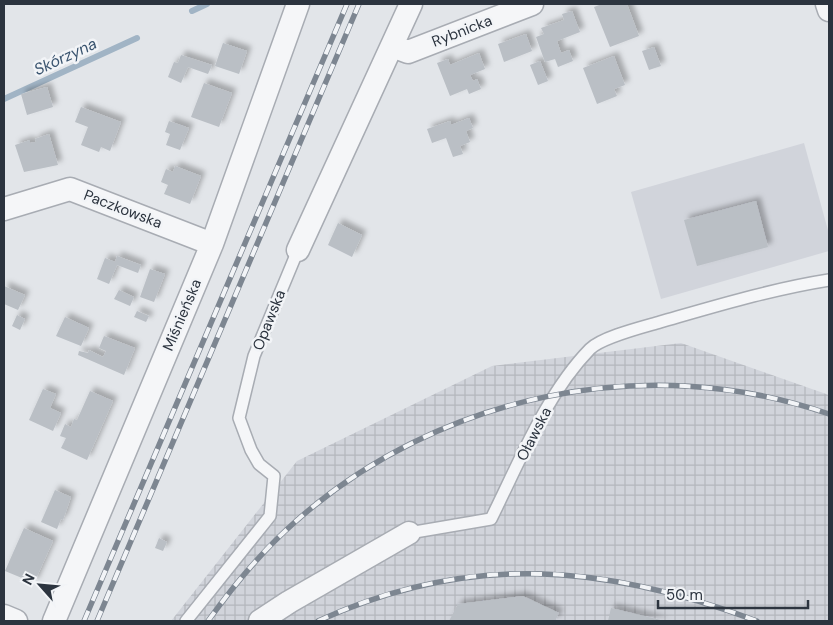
<svg xmlns="http://www.w3.org/2000/svg" width="833" height="625" font-family="'DM Sans',sans-serif">
<defs>
<pattern id="industrial-grid" width="8" height="8" patternUnits="userSpaceOnUse" patternTransform="scale(1.25)"><rect width="8" height="8" fill="#d1d4db"/><path d="M0 4h8M4 0v8" fill="none" stroke="#b4b7bd"/></pattern>
<filter id="shadow"><feDropShadow dx="4.5" dy="-4.5" stdDeviation="2.5" flood-color="#0004"/></filter>
</defs>
<rect width="100%" height="100%" fill="#e2e5e9"/>
<path fill="#d1d4db" d="M804,143L829,234V251L661,299L631,192Z"/>
<path fill="url(#industrial-grid)" d="M681,343L829,395V621H171L297,461L492,366Z"/>
<g fill="none" stroke-linecap="round" stroke-linejoin="round">
<path stroke="#a1b4c5" stroke-width="6" d="M192,11L207,4
M4,99L137,38"/>
</g>
<path fill="#babfc5" filter="url(#shadow)" d="M602,4H627L639,36L610,47L594,7Z
M572,11L580,32L557,41L561,53L569,50L573,61L558,67L555,59L545,62L536,37L544,34L541,28L564,20L562,14Z
M526,34L532,51L504,62L498,44Z
M223,43L247,51L239,74L215,66Z
M654,47L661,66L649,70L642,51Z
M479,53L485,69L470,75L473,81L477,79L481,89L469,94L467,89L450,96L437,63L448,59L450,65Z
M181,55L212,65L208,74L188,67L181,83L168,77L174,62L178,63Z
M614,56L625,85L614,89L617,96L597,104L583,68Z
M540,61L548,81L538,85L530,65Z
M204,83L232,93L219,127L191,117Z
M47,87L53,107L27,115L21,94Z
M81,107L121,122L110,151L101,147L99,152L81,145L88,127L75,122Z
M469,118L473,128L466,131L470,142L460,146L463,154L453,157L446,138L432,143L427,129L450,121L451,125Z
M169,121L189,128L180,150L166,145L170,134L165,132Z
M49,134L58,165L24,172L15,145L30,140V143L36,142L35,139Z
M175,166L201,176L190,204L164,194L168,185L161,182L166,169L173,172Z
M756,201L768,247L697,266L684,220Z
M338,223L362,235L352,257L328,245Z
M117,256L141,265L138,273L117,265L109,284L97,279L105,258L115,262Z
M150,269L165,274L154,302L140,297Z
M4,286L25,295L18,310L4,304Z
M119,290L134,297L130,306L114,299Z
M137,311L149,316L146,322L134,317Z
M17,315L25,319L20,330L12,326Z
M65,317L89,328L81,346L56,336Z
M104,336L135,348L124,375L78,355L79,351L88,353L89,350L103,357L106,351L99,348Z
M43,389L56,394L50,408L61,413L53,431L29,420Z
M90,391L113,401L87,460L61,448L66,438L60,436L65,424L71,427L74,419L77,420Z
M55,490L71,497L63,520L61,519L57,529L41,522Z
M24,528L53,541L34,583L5,571Z
M159,538L167,542L163,551L155,548Z
M523,596L559,613L555,621H449L458,604Z
M611,608L665,621H608Z"/>
<g fill="none" stroke-linecap="round" stroke-linejoin="round">
<g stroke="#a8acb3" stroke-width="14">
<path id="lane" d="M409,533L491,519C519,463 546,394 590,349C602,337 643,327 660,322C716,306 772,289 829,280
M186,621L270,516L274,476L259,464L251,450L239,418L254,356L298,250"/>
</g>
<g stroke="#a8acb3" stroke-width="25">
<path id="street" d="M827,4L829,10
M392,46L408,52L532,4
M4,209L70,189L212,244
M298,250L411,4
M4,616L16,621
M54,621L212,244L298,4
M260,621L289,602L409,533"/>
</g>
<use href="#lane" stroke="#f5f6f8" stroke-width="11"/>
<use href="#street" stroke="#f5f6f8" stroke-width="22"/>
<g stroke="#7d8691" stroke-width="5.5">
<path id="rail" d="M84,621L347,4
M97,621L359,4
M208,621C234,585 262,551 295,522C439,394 647,351 829,414
M318,621C469,552 605,564 757,621"/>
</g>
<use href="#rail" stroke="#f2f4f7" stroke-width="4" stroke-dasharray="11" stroke-linecap="butt"/>
</g>
<g text-anchor="middle" stroke-width="5" stroke-linejoin="round" paint-order="stroke">
<g font-size="15" fill="#2c343f" stroke="#f2f4f7">
<text transform="translate(462 31) rotate(-21)" y="5">Rybnicka</text>
<text transform="translate(123 209) rotate(21)" y="5">Paczkowska</text>
<text transform="translate(182 315) rotate(-67)" y="5">Miśnieńska</text>
<text transform="translate(269 320) rotate(-68)" y="5">Opawska</text>
<text transform="translate(534 434) rotate(-63)" y="5">Oławska</text>
</g>
<g font-size="16" font-style="italic" fill="#3a546f" stroke="#f2f4f7">
<text transform="translate(65 56) rotate(-25)" y="6">Skórzyna</text>
</g>
</g>
<rect width="833" height="625" fill="none" stroke="#2c343f" stroke-width="10"/>
<g transform="translate(40 585) rotate(297)" stroke="#f2f4f7" stroke-width="4" paint-order="stroke">
<path d="M0-4L9 19L0 12L-9 19Z" fill="#2c343f"/>
<text y="-8" font-size="14" font-weight="bold" text-anchor="middle" fill="#2c343f">N</text>
</g>
<path d="M658 600v8h150v-8" fill="none" stroke="#2c343f" stroke-width="2.5"/>
<text x="666" y="600" font-size="15" fill="#2c343f" stroke="#f2f4f7" stroke-width="4" paint-order="stroke">50 m</text>
</svg>
